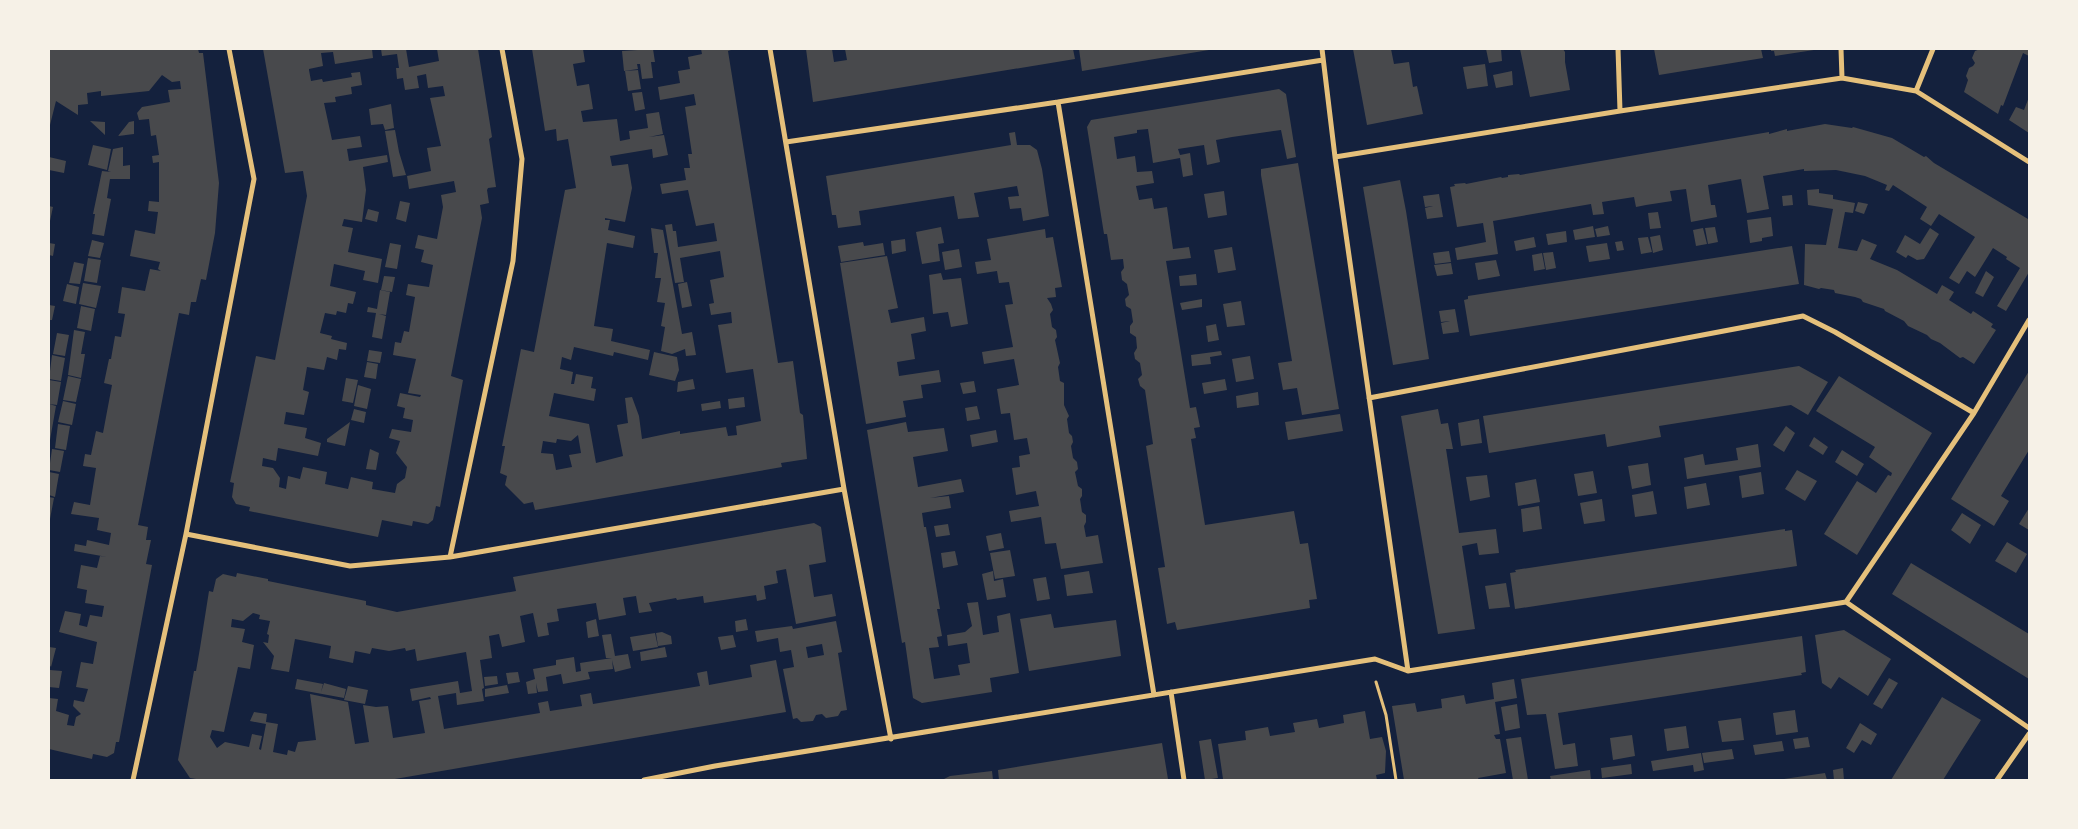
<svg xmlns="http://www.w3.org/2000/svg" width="2078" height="829" font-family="Lato,sans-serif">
<rect width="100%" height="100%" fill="#14213d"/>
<path fill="#48494c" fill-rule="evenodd" d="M49,49H198L199,53H203L219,183L215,233L206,280L201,279L196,302H191L189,315L179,313L140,515L138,525L148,527L146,540H151L146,564L152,565L119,742H116L114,753L107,757L93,754L92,759L49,749V698L58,699L56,711L69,715L67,725L74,726L76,717L81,714L73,706L74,700L84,702L88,689L76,687L81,662L93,664L97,642L59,632L65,611L81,614L79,625L87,627L90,615L102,617L104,606L85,603L87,590L77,588L81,565L97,568L100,556L107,557L74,551L75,544L86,546L87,540L109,545L111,533L97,530L99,518L71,514L74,502L90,505L96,468L83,466L85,454L91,455L96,431L103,433L112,385L104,383L109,359H111L115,336L121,337L125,314L118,313L122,287L145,291L150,269L161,271L158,269L160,262L130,256L135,230L155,234L158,212L148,211L149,201L159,202V162L153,163L152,156L159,155L156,135L151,136L149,119L139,120L137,113L142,107L170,102L168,90L181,89L180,81L172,82L162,75L149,91L101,96V91L87,93L88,104L78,105V115L56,101L49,129Z
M263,49H372L373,58L335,64L333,52L321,53L323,66L309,69V70L311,81L322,79L323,82L352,77L351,73L360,72L362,85L351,87L352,94L335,97L336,102L324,103L332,140L360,136L362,147L347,149L349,161L387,155L388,162L363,167L366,190L362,222L344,219L342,226L353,228L348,252L382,259L378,283L363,280L365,271L334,264L330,286L356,292L353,304L348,303L346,313L337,311L336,315L325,313L320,333L332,336L331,339L347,343L346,350L339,349L337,360L327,357L324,370L307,367L303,390L309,392L304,415L286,412L284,424L307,428L305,438L321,443L318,456L278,448L276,461L263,458L262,466L273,468L280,478L279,487L286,489L288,476L300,479L303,467L327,472L325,484L348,489L351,477L373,482L372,489L395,493L397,484L405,478L407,467L396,453L400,441L389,438L392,429L411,432L413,420L403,418L405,408L397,406L400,393L420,397L421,395L408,393L416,359L393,355L395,342L401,343L404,331L409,332L415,297L406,295L408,284L429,287L433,265L421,262L424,250L415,248L418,235L437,239L443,207L441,195L456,192L454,181L409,189L407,176L431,171L427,148L441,146L430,98L445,96L443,86L428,88L426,74L417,76L419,88L405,90L403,78L397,79L396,68H399L397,54L382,56L381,49H406L409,67L439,61L437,49H478L492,137L489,139L496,187L488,188L487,190L489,203L480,205L482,218L451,376L463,380L440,507L436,506L433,520L428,524L413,521L412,526L382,520L378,537L249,511L250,507L236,504L232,497L234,483L230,482L256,356L275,360L307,196L303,171L285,173Z
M532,49H583L585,62L573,64L577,86L589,84L593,109L581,111L583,122L617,119L620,141L630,139L629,131L648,128L646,114L659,112L663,134L649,137L664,135L668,155L653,158L652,149L610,156L612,166L628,164L632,188L625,222L605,218V220H610L608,230L635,236L633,248L607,243L594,326L613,329L611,341L650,350L648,360L614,352L613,356L574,347L571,360L562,357L560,369L573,372L571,384H574L576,374L593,377L591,388L596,389L594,401L554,393L549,416L589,424L596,463L623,456L617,425L628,423L625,398L632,397L639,416L642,439L680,431V434L726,427L728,436L737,435L736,426L761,421L753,369L726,373L718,325L732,323L731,312L711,315L709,304L714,303L710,280L724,277L720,251L680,258L684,282L675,283L665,225L672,224L673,231H676L678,247L717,241L714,223L696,226L688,190L662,194L660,184L686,180L684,168H690L688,154H692L685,107L696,105L694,94L660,100L658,87L680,83L678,71L690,69L688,57L702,54L701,49H734L728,51L778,363L793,361L800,413L803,415L807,459L781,463L782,467L535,510L533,502L524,504L505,485L507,476L500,473L505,446H502L521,349L534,352L565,190L576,188L568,139L557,141L556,129L545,131ZM578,435L581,453L569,455L572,467L556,470L553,454L541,453L543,441L556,443L557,439L571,441Z
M653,49L655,62H651L653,78L642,79L640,64H637L638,69L624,71L622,51Z
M806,49H832L834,62L847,60L845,49H1073L1075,59L813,102Z
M1079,49H1209V50L1082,71Z
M1353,49H1391L1394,64L1409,62L1413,87L1417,86L1423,114L1367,125Z
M1486,49H1501L1502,61L1489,63Z
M1520,49H1563L1565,52V62L1570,90L1530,97Z
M1654,49H1761L1763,58L1659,75Z
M1771,49H1814V50L1775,56L1774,51H1771Z
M1980,49H2029V56L2023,53L2003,106L2001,105L1998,114L1964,92L1968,80L1966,76L1969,68L1973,66L1975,63L1972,58L1975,51Z
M1485,64L1488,86L1467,89L1463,67Z
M638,70L641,89L628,91L625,71Z
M1512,71L1513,85L1496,88L1493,75Z
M1279,89L1286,94L1296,157L1287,159L1281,130L1232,137L1216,140L1220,162L1207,165L1204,145L1178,149L1180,155L1190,153L1193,175L1183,177L1180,158L1153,163L1148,129L1137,130V133L1114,137L1117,159L1135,156L1137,172L1152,171L1154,183L1136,186L1139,200L1152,198L1154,209L1167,207L1173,249L1189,247L1191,258L1166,261L1190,408L1196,407L1200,427L1194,428L1196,438L1191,439L1205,525L1294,511L1300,544L1308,543L1317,599L1309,600L1310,608L1177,630L1175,622L1167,624L1158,568L1165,567L1146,446L1153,444L1145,390L1140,386L1138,379L1142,375L1140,363L1135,359L1134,353L1137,348L1136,337L1130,333V326L1133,322L1131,309L1126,306L1125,299L1129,295L1127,284L1122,280L1121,272L1124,268L1123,259L1111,260L1107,234H1104L1087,127L1091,120Z
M642,92L645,109L635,111L632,93Z
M2029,97V133L2009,120L2016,107L2024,110Z
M391,104L394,128L385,130L383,124L371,125L369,109Z
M90,121L105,122V135Z
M134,121V134L118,136L129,122Z
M1825,124L1852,128L1853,127L1892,138L1924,157L1926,156L1934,163L2028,219L2029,221V272L2006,311L1997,306L2020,268L2006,259L2007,257L1993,248L1975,277L1967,271L1959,284L1949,278L1975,237L1939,214L1931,226L1920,219L1927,207L1893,185L1889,191L1885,190L1887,185L1865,176L1836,170L1804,171V169L1763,176L1769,209L1747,213L1741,179L1708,185L1711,205H1715L1717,217L1691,222L1686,189L1670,191L1672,201L1646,205L1636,207L1634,197L1602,202L1604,214L1593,215L1591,204L1493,221L1498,254L1457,260L1455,248L1486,242L1483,223L1457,227L1450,187L1455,186L1454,184L1465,183L1466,184L1501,177L1502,178L1508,177V175L1519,174L1520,175L1734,138L1769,132V134L1787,129V131Z
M395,130L399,152L406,175L393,177L385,131Z
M1015,132L1017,145H1030L1037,150L1042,169L1049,216L1023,221L1021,208L1010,209L1008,197L1019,196L1017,186L974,193L979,217L958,219L954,196L859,211L861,225L838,228L836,215H832L826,176L1011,145L1009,133Z
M93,145L111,149L107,170L88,165Z
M123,147V166L130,165V179H110L107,198L111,199L104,236L92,234L95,214H93L102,171L111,172L108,171L113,149Z
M49,157L66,161L64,173L49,170Z
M1298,163L1339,409L1302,415L1297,388L1283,390L1278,363L1292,361L1261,175V169Z
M1400,180L1406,211L1429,359L1393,365L1363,187Z
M1819,189V193L1833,195V199L1855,203L1853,213L1845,212L1838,248L1857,251L1862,239L1877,245L1870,259L1897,270L1937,294L1942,285L1954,292L1949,300L1971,314L1973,311L1993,324L1991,327L1996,330L1974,364L1963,357L1960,358L1940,343L1931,339L1927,335L1908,326L1904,321L1885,311L1884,309L1863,302L1861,299L1855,297L1835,293L1834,290L1821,288L1819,289L1804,285L1805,244L1826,245L1833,209L1808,205L1807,190Z
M1224,191L1227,215L1208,218L1204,194Z
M1439,194L1443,217L1427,219L1425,208L1433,206L1425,207L1423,196Z
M1792,195L1793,205L1783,206L1782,196Z
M400,201L410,203L406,222L396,219Z
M1858,202L1868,204L1864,214L1855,211Z
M49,206L53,207L50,221H49Z
M368,209L379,212L377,222L365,219Z
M1658,212L1661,228L1650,229L1648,213Z
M1771,217L1773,236L1762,238V241L1750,243L1747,220Z
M1593,226L1595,237L1575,240L1573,230Z
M1608,226L1610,235L1597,237L1595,229Z
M941,227L944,243L938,244L940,261L922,264L916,232Z
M1715,227L1718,242L1708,244L1705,228Z
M651,228L663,230L682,334L692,332L696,355L686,356L685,349L672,354L661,351L665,327L661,326L665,303L657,302L661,278H655L658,253H654Z
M1703,228L1707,244L1696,246L1693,230Z
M1930,228L1939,234L1924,259L1917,260L1908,255L1906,258L1896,252L1905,235L1920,244Z
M1045,229L1046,238L1053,237L1062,287L1055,288L1056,297L1047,298L1051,304L1053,310L1050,314L1052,327L1056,330L1057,337L1055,340L1060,363L1058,367L1060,381L1064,383V405L1069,416L1067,419L1069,433L1072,436L1073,442L1071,446L1073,458L1077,462L1078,469L1075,472L1078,486L1082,489V496L1080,499L1082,512L1086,515V522L1084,526L1086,537L1098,535L1103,563L1061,569L1056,543L1045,544L1041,517L1011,522L1009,511L1039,506L1036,491L1016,495L1012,468L1020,467L1019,456L1030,454L1027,438L1014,440L1010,413L1001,414L997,389L1019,385L1014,359L984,364L982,352L1013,347L1005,305L1013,304L1009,282L999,283L997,271L977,274L975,262L991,260L987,239Z
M1566,231L1567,242L1548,245L1546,234Z
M1660,235L1663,250L1653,253L1650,237Z
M1534,237L1536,247L1516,251L1514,241Z
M1648,237L1652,252L1641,254L1638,238Z
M905,239L906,251L892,254L891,241Z
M92,240L104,243L100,258L88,256Z
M1622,241L1624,250L1617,251L1615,242Z
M863,242L864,246L883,243L885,255L841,262L838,246Z
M49,243L55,244L53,256L49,255Z
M390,243L401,245L397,269L385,267Z
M1607,243L1610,259L1589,262L1586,246Z
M1792,246L1799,284L1470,336L1464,300L1468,299V296Z
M1232,247L1236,270L1218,273L1214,250Z
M959,249L962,267L945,270L942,252Z
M1449,251L1451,262L1435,264L1433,253Z
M1553,252L1556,268L1546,270L1543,253Z
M1542,253L1545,269L1534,271L1532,255Z
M887,256L898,308L888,310L891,323L924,317L926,331L911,334L915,359L897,362L899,376L939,370L941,382L921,385L923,398L903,401L906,417L866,424L840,263Z
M88,258L101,260L97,283L84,281Z
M1496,260L1500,276L1478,280L1475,263Z
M74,262L84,264L80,284L69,283Z
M1451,263L1453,274L1437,276L1434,265Z
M1986,271L1994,277L1983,297L1975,293Z
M941,273L943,280L961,278L968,324L951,327L948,312L933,314L929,275Z
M1196,274L1197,285L1180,286L1179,276Z
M384,276L395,277L392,292L381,290Z
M687,282L692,306L682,308L678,284Z
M83,283L101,286L96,308L79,304Z
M67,284L79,287L76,304L63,301Z
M380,290L390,292L386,315L379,314L386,316L382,339L372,337L376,313L367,312L368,307L377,309Z
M1202,299V307L1182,310L1180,303Z
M1241,301L1245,325L1227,327L1223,304Z
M49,305L55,306L52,320H49Z
M81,306L95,309L91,331L77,328Z
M1455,309L1459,332L1443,334L1441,323L1450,321L1441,322L1439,311Z
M1216,324L1219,340L1208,342L1206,326Z
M74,330L85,332L81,354H85L81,378L68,375Z
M57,333L69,335L65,356L53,354Z
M369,350L382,352L380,363L367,361Z
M1221,351L1222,355L1210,357L1211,364L1192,366L1191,355Z
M654,352L677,357L679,370L675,381L649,375Z
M52,355L65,358L61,381L49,379Z
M1250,356L1254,379L1236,382L1232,359Z
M367,362L378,364L376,379L364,377Z
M1799,366L1828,382L1808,415L1791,405L1659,426L1661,437L1607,447L1605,434L1489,453L1483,416Z
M2029,371V450L2001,496L2009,501L1994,526L1951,499Z
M68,376L81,379L76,402L63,400Z
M1839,376L1932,433L1857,555L1824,534L1857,481L1876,493L1888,475L1891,476L1892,473L1869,457L1875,447L1816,411Z
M346,378L358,380L353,403L342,401Z
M693,379L695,389L677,392L678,382Z
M1225,379L1227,390L1204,394L1202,383Z
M49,380L61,382L57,405L49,404Z
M974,381L976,392L963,394L960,383Z
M358,385L371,389L367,409L354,406Z
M1258,392L1259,405L1237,408L1236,396Z
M744,397L745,407L729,409L728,399Z
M63,401L76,404L72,425L58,422Z
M720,401L721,408L702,411L701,404Z
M49,404L56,406L50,440L49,439Z
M977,406L980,419L967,421L965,408Z
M354,409L366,412L364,423L351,420Z
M1438,409L1441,424L1448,423L1453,449H1446L1459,533L1496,529L1499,553L1479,555L1477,543L1462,546L1475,629L1438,634L1401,416Z
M1340,414L1343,431L1288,440L1285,422Z
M1479,419L1482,443L1461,446L1458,423Z
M350,422L345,446L327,442V439Z
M906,422L908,432L944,428L948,451L913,457L918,487L961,479L964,492L930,498L949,496L951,508L922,513L924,527H926L940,609H937L942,636L937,637L939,647L929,648L934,679L960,675L958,665L970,663L967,643L948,646L947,635L965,632L972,626L967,603L978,602L983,635L999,632L997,616L1010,613L1019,673L990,678L992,692L922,703L913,698L905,642L902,643L867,430Z
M58,424L70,426L66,450L55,448Z
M1786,426L1795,433L1784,452L1773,445Z
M996,430L998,442L972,447L970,435Z
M1814,437L1828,447L1823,455L1809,446Z
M1758,444L1761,467L1687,479L1684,458L1703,454L1705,465L1738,460L1736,448Z
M52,449L64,451L60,472L49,470Z
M370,449L379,453L376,470L366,469Z
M1842,450L1864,464L1857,476L1835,462Z
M1648,463L1651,485L1632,489L1628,466Z
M1797,470L1817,481L1805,501L1785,489Z
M1593,471L1597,493L1578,496L1574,474Z
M49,472L59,474L55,497L49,495Z
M1761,472L1764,494L1742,498L1739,476Z
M1487,475L1490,497L1470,501L1466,477Z
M1536,479L1540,502L1518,506L1515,483Z
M1706,483L1710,505L1687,509L1684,487Z
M1653,491L1657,514L1635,517L1632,495Z
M49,497L54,498L50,519H49Z
M1602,499L1605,521L1584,524L1580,503Z
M1539,506L1542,529L1523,532L1521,509Z
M2029,508V530L2019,524Z
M1962,513L1981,525L1970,544L1951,530Z
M814,523L821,527L826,562L809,565L814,597L832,594L836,616L796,624L786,569L776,571L778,583L764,586L766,599L757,601L756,595L704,603L703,596L677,600L676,598L649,603L652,611L639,613L636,596L623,598L626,615L599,620L596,603L557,609L559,621L547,623L549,635L538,637L533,613L520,616L525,642L502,647L499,634L489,636L492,658L480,660L484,688L482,689L484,701L457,705L456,693L438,696L444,729L540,713L538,703L548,701L550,711L582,706L580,695L591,693L593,704L700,686L697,673L707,671L709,685L752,677L750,665L776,660L786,712L389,780H202L190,778L178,760L194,671H196L200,648L209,591L213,592L216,579L223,574L236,577L237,573L268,579V581L366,601V605L397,612L516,591L513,577ZM253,613L260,615L259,619L270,621L267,634L269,635L268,643L263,642L274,656L271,669L289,672L295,639L331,646L329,658L353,663L355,651L370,654L372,648L389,651L405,648L406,651L415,649L417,661L466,652L472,691L460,693L458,681L410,689L412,701L430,697L431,699L419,701L425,733L393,738L388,706L376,707L363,705L369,742L355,744L348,702L310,694L316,740L298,742L295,752L288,750L287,755L273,752L278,724L266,722L267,714L254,712L250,721L266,724L261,750L259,749L262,736L252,734L249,747L225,742L217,748L210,737L212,730L224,732L238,667L250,669L254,645L242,642L245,629L231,627L232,619L243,621Z
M948,524L950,535L936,537L934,526Z
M1785,529V531L1792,530L1797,566L1515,609L1510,573L1516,572L1515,570Z
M1001,533L1004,548L989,551L986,536Z
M2007,542L2027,554L2016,573L1995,561Z
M1010,550L1015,576L995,579L990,553Z
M955,551L958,565L943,568L941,553Z
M1911,563L2029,634V679L1892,594Z
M993,571L994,581L1003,579L1006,597L987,600L982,574Z
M1089,571L1093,593L1067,596L1064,575Z
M1046,577L1050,599L1037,601L1033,579Z
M1506,583L1510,607L1489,609L1485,586Z
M1051,614L1054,628L1116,620L1121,656L1029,671L1020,619Z
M596,619L599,636L588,638L586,622Z
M746,619L748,630L736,632L735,621Z
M836,621L842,652L838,653L847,710L841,711L838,716L826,718L822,714L816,715L813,721L801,722L797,718L793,719L783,669L794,667L791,650L780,652L778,638L757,642L755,631L792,626L793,629ZM822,644L824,655L808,658L806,647Z
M1844,630L1891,659L1868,696L1839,677L1831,689L1822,683L1815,635Z
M662,632L671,636L672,644L658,646L656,633Z
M655,633L658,647L633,651L630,637Z
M611,634L615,656L628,654L631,668L615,672L612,660L613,669L588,672L590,679L563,684L561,674L546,677L548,691L538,692L536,683L537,693L528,694L526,682L535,679L533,669L556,665V660L574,657L576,672L581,671L580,663L612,658H606L602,635Z
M733,635L736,647L721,650L718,637Z
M1802,636L1806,672L1801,673L1802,675L1558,713L1563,745L1575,743L1578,766L1555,769L1546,714L1527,715L1521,679Z
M49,647L56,648L51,667L49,664Z
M665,647L667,657L641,661L640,652Z
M50,670L62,671L59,688L49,687Z
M518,672L520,682L508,684L506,673Z
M497,676L498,684L485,686L484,677Z
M1889,678L1898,683L1882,709L1873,704Z
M297,679L323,684L321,692L324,683L346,689L344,698L295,689Z
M1514,679L1517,698L1495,702L1500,734L1494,735L1496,739H1500L1506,773L1478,778L1479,780H1404L1392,706L1415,703L1417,712L1442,708L1441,699L1464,695L1466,704L1494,699L1492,683Z
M507,685L509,693L485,697V689Z
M348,686L368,690L365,704L344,700Z
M1942,697L1981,720L1953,764L1943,780H1891Z
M1517,704L1520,728L1505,731L1501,707Z
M1795,710L1798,732L1776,735L1773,713Z
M1365,711L1370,739L1382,737L1386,751L1385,773L1376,775L1377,780L1223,779L1218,744L1246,740L1245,731L1268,727L1270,736L1295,732L1293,723L1317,719L1319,728L1344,723L1343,715Z
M1741,718L1744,740L1722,742L1718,721Z
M1860,723L1877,734L1871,745L1862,740L1854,753L1846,748Z
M1686,726L1689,748L1667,751L1664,729Z
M1632,735L1635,756L1613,760L1610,738Z
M1521,737L1528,780H1513L1506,739Z
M1808,737L1810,747L1795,749L1793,739Z
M1211,739L1218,778L1205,780L1199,741Z
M1782,741L1784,751L1755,755L1753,745Z
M1162,743L1168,779L1164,780H999L998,770Z
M1732,749L1734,759L1704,763L1702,753Z
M1701,753L1704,770L1694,772L1693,765L1653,771L1651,761Z
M1631,764L1632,774L1602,778L1601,768Z
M1843,768L1844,780H1834L1833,770Z
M1590,770L1591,780H1551L1550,776Z
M992,771L993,780H942L950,776Z
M1825,773L1827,780H1784V779Z"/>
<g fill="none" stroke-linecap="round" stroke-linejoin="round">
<path stroke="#e5c07b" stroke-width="3" d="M1376,682L1386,715L1396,780"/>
<path stroke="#e5c07b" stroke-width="5" d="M770,49L844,489L891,739
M1322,49L1335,157L1408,671
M1618,49L1620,111
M1841,49L1842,78
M1916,91L1933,49
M1058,102L1154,695
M786,142L1058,102L1323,60
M1335,157L1620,111L1842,78L1916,91L2029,162
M1369,398L1803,316L1835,332L1974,413
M186,534L350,566L450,557L844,489
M450,557L513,261L522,159L502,49
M1846,602L1974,413L2029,320
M1171,692L1184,780
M133,780L186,534L254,179L229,49
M644,780L715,766L1375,659L1408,671L1846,602L2029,728
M1997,780L2029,734"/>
</g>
<rect width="2078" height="829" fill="none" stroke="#f6f1e7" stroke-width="100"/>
</svg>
